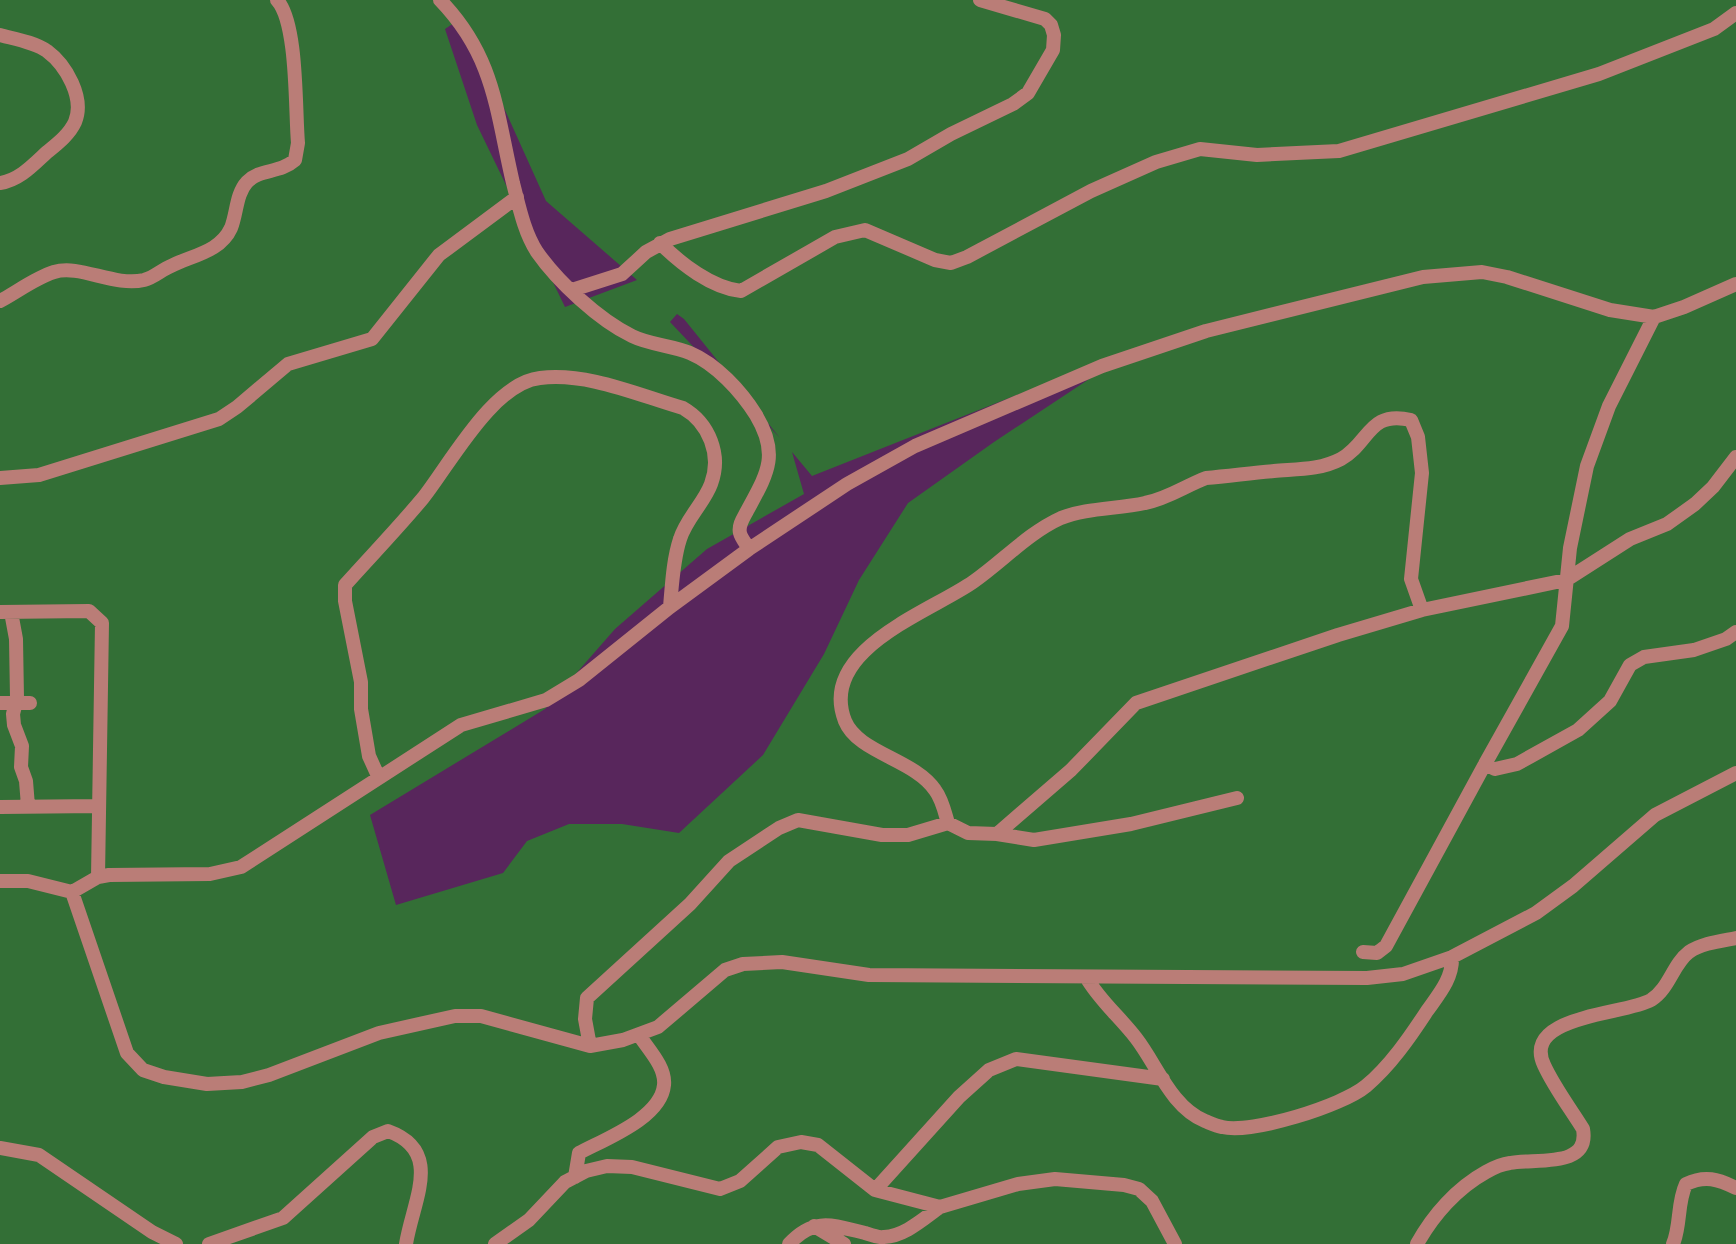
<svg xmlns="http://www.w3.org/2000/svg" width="1736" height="1244" font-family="'Golos Text',sans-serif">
<rect width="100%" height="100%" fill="#58265c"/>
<path fill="#336f36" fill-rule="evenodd" d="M0,0H1736V1244H0ZM463,17L546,201L637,280L565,307L477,125L445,29ZM677,314L684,319L780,438L670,322ZM1136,348L994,442L908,503L859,580L824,654L763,755L679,833L622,824H569L527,841L503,873L396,905L370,815L545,709L615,629L707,549L804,494L792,452L812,476Z"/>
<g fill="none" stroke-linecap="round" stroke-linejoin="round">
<path stroke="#ba7d77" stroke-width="14" d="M440,0C495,57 496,111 513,183C519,206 524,232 537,252C558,282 599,320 632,336C650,345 671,345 690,353C716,364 741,391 756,415C780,455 767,474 747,511C744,517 738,525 740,533C741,538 747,545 749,549
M0,35C15,39 34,42 47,51C66,65 85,98 75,122C69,135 57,144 46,153C32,166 19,180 0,183
M660,243C681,264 712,288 741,291L835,237L865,230L935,260L951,263L967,257L1091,191L1156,162L1200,149L1257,155L1339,151L1599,74L1714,29L1736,13
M572,290L622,274L646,252L670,239L826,191L908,159L951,134L1013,104L1028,93L1053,50L1054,35L1051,25L1045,19L980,0
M0,301C17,292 35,278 54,272C80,264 114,287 144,280C155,277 161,270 171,266C193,255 220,252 231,228C237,213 236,194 247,182C261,168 279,174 295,160L298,143C295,110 298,23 277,0
M1654,317L1609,406L1587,466L1570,548L1562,626L1485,764L1495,769L1517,764L1578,730L1610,701L1630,665L1644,657L1694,650L1726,639L1736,632
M0,478L39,475L219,419L237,407L288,364L372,339L439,255L517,197
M0,612L89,611L102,623L98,877
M11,612L16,639L17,698L13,714L14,725L22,746L21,767L26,781L28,806
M0,703H30
M379,778L369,756L361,709V682L345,601V585C371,556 398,528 423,498C450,464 493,383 540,378C587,372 638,395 683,408C709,423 722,455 711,484C704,503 686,519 680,539C673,560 672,585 670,607
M0,807L99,806
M948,823C945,813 942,799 935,790C914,759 858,753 845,721C817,650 930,612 973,582C1003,561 1028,533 1061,518C1086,508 1118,509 1145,503C1167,499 1185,486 1206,478C1229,476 1251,473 1274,471C1298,469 1320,470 1341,459C1370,443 1368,410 1411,420L1418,437L1422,473L1411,579L1422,610
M997,834L1034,840L1131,824L1237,798
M0,881H28L72,892L98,877L109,875L210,874L241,867L461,725L546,700L579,680L670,607L749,549L847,484L915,446L1102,366L1206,331L1423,277L1482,272L1507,277L1610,310L1654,317L1684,307L1736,284
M72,892L127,1053L143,1070L164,1077L207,1084L242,1082L269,1075L379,1033L455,1016H481L590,1046L623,1040L658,1027L725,970L743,964L782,962L869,975L1367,978L1403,974L1452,957L1536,913L1573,886L1655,815L1736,773
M1363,952L1377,953L1386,946L1485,764
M1086,977C1100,1001 1119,1016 1136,1038C1157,1065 1171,1107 1205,1121C1210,1123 1216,1126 1222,1127C1252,1134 1342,1106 1366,1086C1390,1066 1410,1037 1427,1011C1439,994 1453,978 1452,957
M590,1046L585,1019L587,998L690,904L729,861L779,828L798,820L882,835H908L948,823L968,833L997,834L1071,770L1136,703L1338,635L1422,610L1566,580L1630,539L1667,524L1695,504L1713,487L1736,457
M0,1148L39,1155L152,1232L176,1244
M575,1177L579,1153C605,1139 661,1118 664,1085C666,1067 648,1049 639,1035
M875,1190L959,1097L989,1070L1016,1059L1163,1079
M814,1226L844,1244
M209,1244L283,1218L373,1137L388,1131C444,1151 413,1200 406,1244
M495,1244L529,1220L565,1182L586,1171L607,1166L632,1167L720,1189L740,1181L778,1147L801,1142L818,1145L875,1190L940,1207L1018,1184L1055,1179L1124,1185L1139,1189L1152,1201L1175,1244
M789,1244C814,1217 832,1225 865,1233C871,1235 878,1238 884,1237C905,1236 923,1219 940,1207
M1417,1244C1433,1215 1457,1188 1486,1172C1493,1168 1502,1164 1510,1163C1535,1158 1590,1169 1583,1129C1570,1108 1554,1087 1544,1065C1521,1015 1625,1015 1651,1000C1669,989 1673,964 1689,952C1702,943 1721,941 1736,938
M1673,1244C1681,1225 1677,1203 1686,1184C1705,1175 1718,1179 1736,1188"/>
</g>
</svg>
